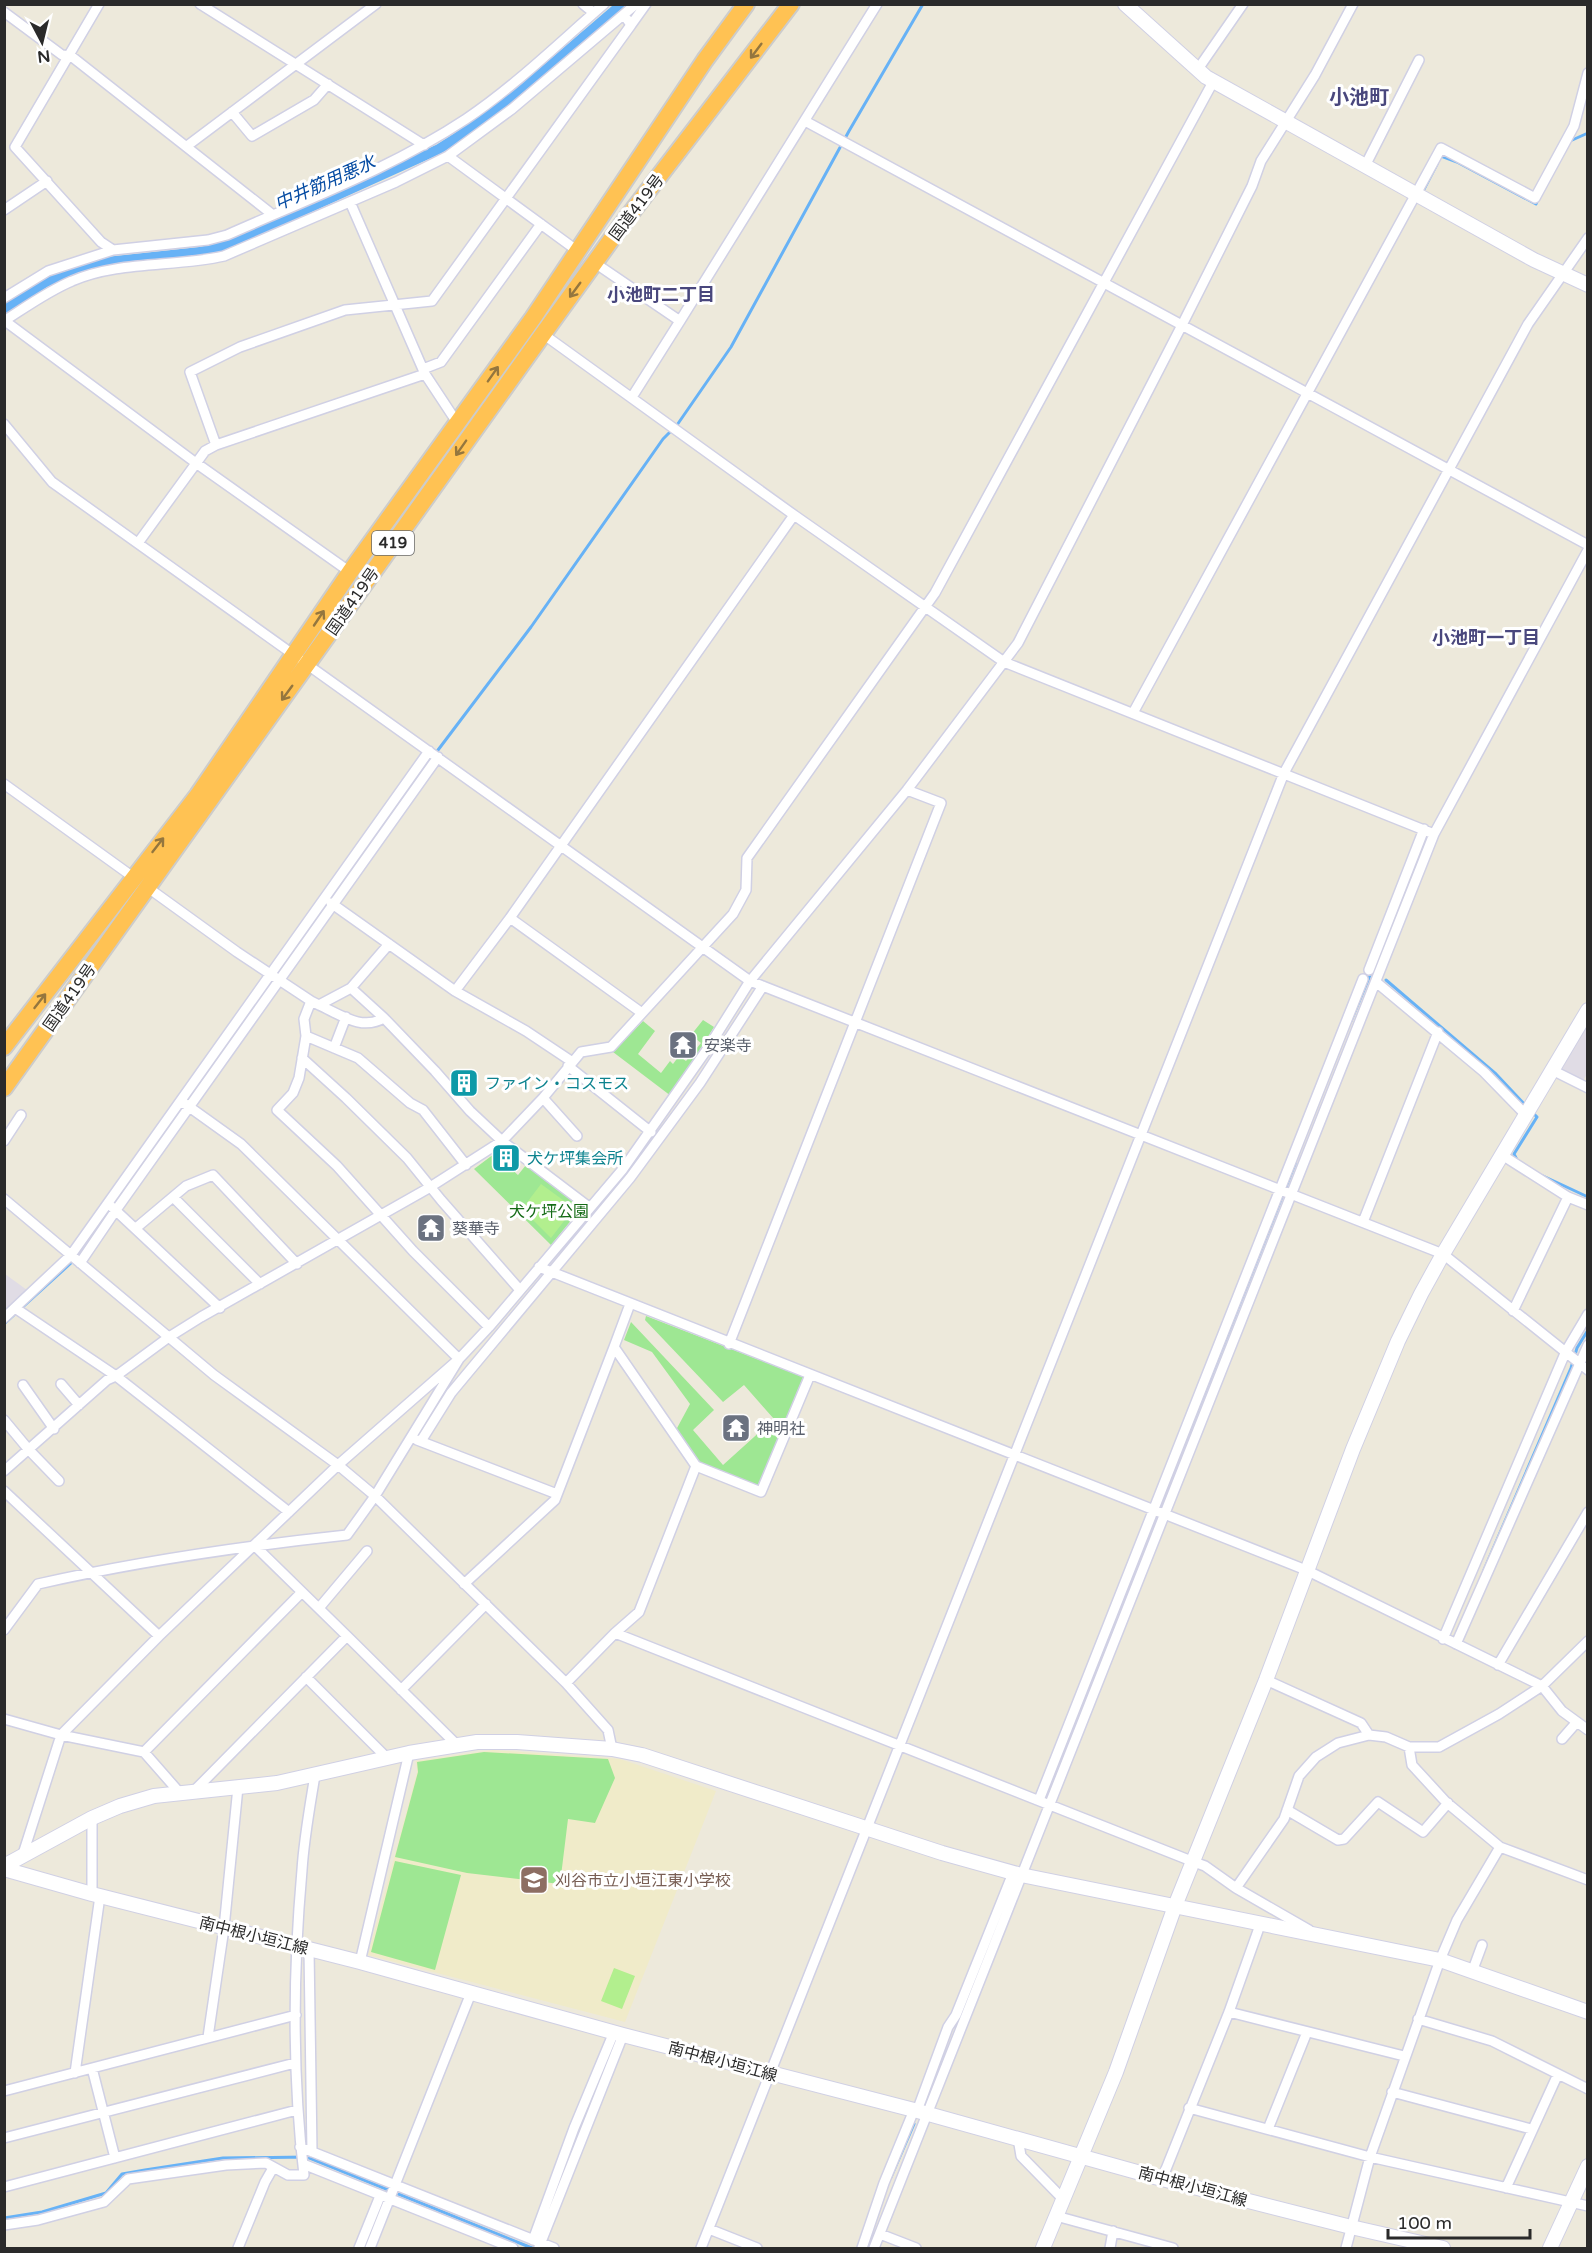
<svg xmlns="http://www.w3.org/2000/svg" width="1592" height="2253" font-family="'Varela Round','Noto Sans JP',sans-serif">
<rect width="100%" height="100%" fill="#ede9db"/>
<path fill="#e0dce5" d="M1587,1026V1074L1583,1081L1561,1070Z
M5,1274L27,1290L5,1311Z"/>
<path fill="#f0ebc9" d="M493,1750L620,1759L716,1791L625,2022L368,1955L417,1772L416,1761Z"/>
<path fill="#9ee793" d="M703,1020L714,1027L671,1096L613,1052L643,1021L655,1031L638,1054L661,1073L670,1061L673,1064L679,1056L686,1061L701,1043L691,1035Z
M494,1154L518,1175L526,1165L582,1207L551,1245L474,1169Z
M646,1316L803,1377L759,1486L699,1463L676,1430L690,1404L652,1352L624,1340L631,1322L714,1410L693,1430L723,1465L774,1419L744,1385L723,1402L645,1320Z
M484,1752L608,1759L615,1778L595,1823L568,1819L560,1884L467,1873L395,1857L418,1772L417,1762Z
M395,1861L461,1875L435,1970L371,1952Z"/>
<path fill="#b2ef8e" d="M541,1184L574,1208L551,1238L522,1209Z
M614,1968L635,1976L622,2009L601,2001Z"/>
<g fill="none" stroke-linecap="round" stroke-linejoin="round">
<path stroke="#67b2f6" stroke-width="3" d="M1570,141L1588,133
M1440,158L1441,156L1457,162L1536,204L1538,199
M1422,193L1437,164
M435,754L531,627L663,439L677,425L731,347L849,131L923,4
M1386,980L1496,1074L1527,1107
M1351,1021L1371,973
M1517,1160L1514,1154L1537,1117L1531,1111
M1543,1176L1588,1197
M78,1254L139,1170
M4,1324L71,1263
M1484,1570L1571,1368L1577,1348L1588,1330
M1060,1758L1295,1164
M958,2020L966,2001
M891,2177L914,2124
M4,2218L42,2212L106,2193L122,2174L145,2170L223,2158L307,2157L532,2248"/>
<path stroke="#67b2f6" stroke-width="10" d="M4,310L44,283L72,270L97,263L200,252L225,246L439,149C505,109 563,54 622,4"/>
<g stroke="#d0d0e4" stroke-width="12">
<path id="street" d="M99,4L15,147L101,242L113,250L208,240L227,235C308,199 392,168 466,119C515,86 559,43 604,4
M200,4L424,145
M583,4L594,13
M4,12L62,55L71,56L273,215
M631,25L646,4
M1198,69L1243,4
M232,112L252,136L314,100L328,84
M805,121L1588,545
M187,146L376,4
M448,156L579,252
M1365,166L1419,60
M350,202L425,374L458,424
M4,210L47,181
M595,263L680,321L877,4
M4,298L48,271L113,250
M4,321C26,307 48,291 72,281C117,261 176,267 224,256L396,182L448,156L512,109L636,4
M5,321L196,463L350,572
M543,334L794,515L1004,662L1434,834
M423,369L441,362L541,224
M632,397L680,321
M4,424L52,482L750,981L1443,1254L1588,1370
M216,445L190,372L240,347L345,310L432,301L631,25L624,15
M138,543L205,451L216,445L425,374
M1133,713L1441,148L1535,198L1574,126L1588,73
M4,784L133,877
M147,887L237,952L311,1001L319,1005L351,988
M331,903L455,991L526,1031L571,1061
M510,918L642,1013
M389,944L351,988L384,1018L435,1071L470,1111L502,1141L589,1207
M1369,970L1424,829
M1376,982L1484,1072L1525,1114
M455,991L510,918L794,515
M319,1005C341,1015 362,1031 384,1018
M306,1036L304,1019L311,1001
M334,1048L346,1017
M302,1058L346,1098L407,1158L441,1200L520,1290
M568,1066L651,1132
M1552,1070L1588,1088
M543,1098L577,1136
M4,1141L21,1115
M1502,1155L1568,1197L1588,1205
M466,1165L423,1110L410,1103L358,1058L306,1036L299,1078L293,1093L277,1110L337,1166L413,1251L489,1327
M173,1197L260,1284
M4,1199L214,1375L338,1465L375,1496L566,1683L608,1730L612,1749
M112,1207L220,1308
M1363,1222L1438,1032
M136,1228L186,1186L213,1175L297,1264
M80,1263L116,1210L438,757
M539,1267L1306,1570L1542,1686L1499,1714L1439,1747H1409L1386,1737L1369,1735L1338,1743L1316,1757L1299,1776L1284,1819L1236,1888L1205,1866L1194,1862L615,1633L566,1683
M15,1308L116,1376L289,1512
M1513,1311L1568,1197
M4,1318L71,1255L429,751
M729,1344L941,803L907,790
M61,1384L79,1405
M23,1385L54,1429
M4,1420L29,1450L59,1481
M417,1440L557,1494
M421,1441L451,1393L630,1178L700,1083L763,986
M696,1466L761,1492L810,1375
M4,1471L107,1380L116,1376L169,1337L201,1317L427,1189L502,1141L543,1098L581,1052L611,1047L733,914L746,890L747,858L935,593L1213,82
M4,1491L159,1636
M254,1545L347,1636
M464,1584L555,1500L614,1347
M319,1608L367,1551
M4,1630L38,1584C140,1561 243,1546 347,1535L375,1496L459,1359L489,1327L623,1169L708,1048L750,981L907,790L1018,643L1182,325L1252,186L1261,161L1315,75L1353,4
M615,1633L639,1612L696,1466L614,1347L630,1304
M1443,1639L1566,1351L1588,1314
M1588,1641L1542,1686L1562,1711L1588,1730
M1456,1644L1588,1345
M1498,1665L1588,1512
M306,1677L387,1758
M1266,1680L1361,1723L1369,1735
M401,1690L486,1604
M4,1719L61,1735L144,1752L179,1792
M1562,1739L1576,1723
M1409,1747L1412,1765L1446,1802L1500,1847L1588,1880
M144,1752L301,1593
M195,1790L347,1636L457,1745
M1039,1800L1363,979
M1287,1810L1338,1840L1344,1839L1378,1802L1423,1832L1448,1803
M92,1818V1894
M23,1854L61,1735L159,1636L338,1465L459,1359L241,1144L181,1101
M1236,1888L1309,1930
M309,1949L312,2152
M360,1962L409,1753
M1472,1972L1482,1945
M1229,2012L1404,2056
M1418,2019L1492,2041L1588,2089
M208,2037L224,1928L238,1787
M92,2068L115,2158
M75,2073L100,1896
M4,2091L296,2015
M1392,2092L1531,2129
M1189,2108L1370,2157L1588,2206
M917,2111L948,2027L956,2015L1013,1873
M1268,2129L1307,2032
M4,2138L295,2063
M1018,2138L1021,2156L1063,2199
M300,2147L554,2248
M303,2164L513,2248
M1162,2179L1229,2012L1260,1925
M4,2187L297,2110
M1506,2188L1558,2074
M1056,2216L1173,2248
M4,2225L38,2220L104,2202L128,2179L226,2165L266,2163L288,2175H304C292,2074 293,1971 302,1870C304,1838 310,1806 315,1775
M709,2229L757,2248
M880,2234L916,2248
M533,2240L574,2128L614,2032
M539,2247L623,2035
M238,2248L265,2182L273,2168
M359,2248L380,2196
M370,2248L471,1993
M701,2248L1284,773L1528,324L1588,238
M862,2248L884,2183L914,2110
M874,2248L1434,834L1588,550
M1110,2248L1113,2231
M1346,2248L1370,2157L1440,1960L1457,1920L1500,1847"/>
</g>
<g stroke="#d0d0e4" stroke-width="16">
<path id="secondary" d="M1125,4L1206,77L1534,260L1588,285
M4,1866L92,1818L120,1806L154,1796L277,1783L409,1753L477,1742H517L612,1749L642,1755L942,1853L1021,1875L1440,1960L1588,2012
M4,1869L92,1894L360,1962L623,2035L914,2110L1162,2179L1351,2227L1443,2248
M1043,2248L1116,2072L1175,1906L1266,1680L1353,1449L1398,1341L1421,1294L1443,1254L1588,1010
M1550,2248L1588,2166"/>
</g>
<g stroke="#ccc" stroke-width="20">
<path id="highway" d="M4,1047L198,795L350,572L533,318L705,60L746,4
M4,1088L543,334L621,226L791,4"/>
</g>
<use href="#street" stroke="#fff" stroke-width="9"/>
<use href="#secondary" stroke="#fff" stroke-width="14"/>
<use href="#highway" stroke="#ffc253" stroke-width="16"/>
</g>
<defs><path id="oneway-shaft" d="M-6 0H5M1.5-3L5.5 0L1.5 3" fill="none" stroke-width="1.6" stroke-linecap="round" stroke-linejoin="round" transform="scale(1.5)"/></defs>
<g stroke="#94763e">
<use href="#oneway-shaft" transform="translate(756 51) rotate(127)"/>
<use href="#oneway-shaft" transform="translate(575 290) rotate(126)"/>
<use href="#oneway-shaft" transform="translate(493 374) rotate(-55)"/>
<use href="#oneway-shaft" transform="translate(461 448) rotate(125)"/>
<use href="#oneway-shaft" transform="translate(319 618) rotate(-56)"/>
<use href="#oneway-shaft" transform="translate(287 693) rotate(126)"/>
<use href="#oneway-shaft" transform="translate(158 845) rotate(-52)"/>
<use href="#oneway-shaft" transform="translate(40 1001) rotate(-52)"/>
</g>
<defs>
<g id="temple-square" transform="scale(1.5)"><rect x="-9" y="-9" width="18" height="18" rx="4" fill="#6b7280" stroke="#fff"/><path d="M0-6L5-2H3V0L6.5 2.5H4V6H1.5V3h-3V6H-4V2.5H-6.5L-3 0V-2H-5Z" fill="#fff"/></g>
<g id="building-square" transform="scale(1.5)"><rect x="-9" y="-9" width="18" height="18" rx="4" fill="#0f9aa8" stroke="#fff"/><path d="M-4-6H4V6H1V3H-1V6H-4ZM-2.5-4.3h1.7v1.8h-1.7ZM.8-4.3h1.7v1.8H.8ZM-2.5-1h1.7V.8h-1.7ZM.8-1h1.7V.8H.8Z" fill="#fff"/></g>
<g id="school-square" transform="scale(1.5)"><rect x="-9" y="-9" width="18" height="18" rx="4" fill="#8d6e63" stroke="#fff"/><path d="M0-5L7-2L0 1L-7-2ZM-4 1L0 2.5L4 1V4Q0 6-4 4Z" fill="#fff"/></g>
</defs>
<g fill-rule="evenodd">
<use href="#temple-square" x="683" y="1045"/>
<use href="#building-square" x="464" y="1083"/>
<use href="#building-square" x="506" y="1158"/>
<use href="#temple-square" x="431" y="1228"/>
<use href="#temple-square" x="736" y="1428"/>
<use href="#school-square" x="534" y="1880"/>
</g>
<g text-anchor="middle" stroke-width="6" stroke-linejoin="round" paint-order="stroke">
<rect fill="#fff" stroke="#6a6a6a" stroke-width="1.5" x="372" y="531" width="42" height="24" rx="4.5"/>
<g font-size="15" font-weight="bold" fill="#2a2a2a">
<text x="393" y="548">419</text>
</g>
<g font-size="16" fill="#2a2a2a" stroke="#fff">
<text transform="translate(636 207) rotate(-53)" y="6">国道419号</text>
<text transform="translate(352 601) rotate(-55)" y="6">国道419号</text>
<text transform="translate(69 997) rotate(-55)" y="6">国道419号</text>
<text transform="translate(254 1935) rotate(14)" y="6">南中根小垣江線</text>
<text transform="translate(723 2061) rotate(15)" y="6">南中根小垣江線</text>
<text transform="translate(1193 2186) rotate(15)" y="6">南中根小垣江線</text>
</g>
<g font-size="16" fill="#5b616d" stroke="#fff" text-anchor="start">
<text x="704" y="1051">安楽寺</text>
<text x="452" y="1234">葵華寺</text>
<text x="757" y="1434">神明社</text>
</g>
<g font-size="16" fill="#0d838f" stroke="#fff" text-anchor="start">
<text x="485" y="1089">ファイン・コスモス</text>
<text x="527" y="1164">犬ケ坪集会所</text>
</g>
<g font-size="16" fill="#156b16" stroke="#fff">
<text x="549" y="1217">犬ケ坪公園</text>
</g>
<g font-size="16" fill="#785e54" stroke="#fff" text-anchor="start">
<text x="555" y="1886">刈谷市立小垣江東小学校</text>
</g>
<g font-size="18" font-style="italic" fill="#054ba2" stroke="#fff">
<text transform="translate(325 183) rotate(-24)" y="6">中井筋用悪水</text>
</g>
<g font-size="18" font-weight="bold" fill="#49477d" stroke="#fff">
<text x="661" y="301">小池町二丁目</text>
<text x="1486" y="644">小池町一丁目</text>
</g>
<g font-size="20" font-weight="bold" fill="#49477d" stroke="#fff">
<text x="1359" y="104">小池町</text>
</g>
</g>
<rect width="1592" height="2253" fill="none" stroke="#2a2a2a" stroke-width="12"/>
<g transform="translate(42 42) rotate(173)" stroke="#ffffff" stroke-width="4.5" paint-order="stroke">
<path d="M0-4.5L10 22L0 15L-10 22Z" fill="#2a2a2a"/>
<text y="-9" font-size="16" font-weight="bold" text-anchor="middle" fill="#2a2a2a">N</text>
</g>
<path d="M1388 2229v9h142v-9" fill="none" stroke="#2a2a2a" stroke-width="3"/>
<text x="1397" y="2229" font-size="18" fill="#2a2a2a" stroke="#ffffff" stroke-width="4.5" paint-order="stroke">100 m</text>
</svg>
